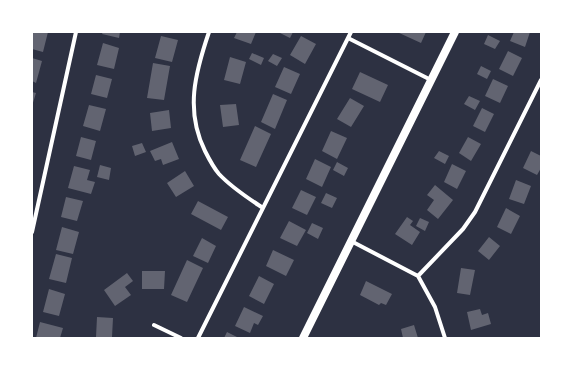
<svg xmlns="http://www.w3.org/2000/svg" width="573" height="370" font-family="Ubuntu,sans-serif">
<rect width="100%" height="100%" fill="#2d3142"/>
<path fill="#626471" d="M32,32H48L43,52L32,49Z
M103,32H120L119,38L102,34Z
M237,32H256L251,44L234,38Z
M278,32H293L290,38Z
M397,32H426L421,43Z
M514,32H530L525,47L510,41Z
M488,35L500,41L495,49L484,44Z
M161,36L178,40L172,62L155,58Z
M301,36L316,44L305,64L290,55Z
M103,43L119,48L114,69L97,65Z
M508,51L522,58L513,76L499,69Z
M252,53L264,58L261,65L249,59Z
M273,54L282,58L277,66L268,61Z
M230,57L246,62L240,84L224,80Z
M32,58L42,61L36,83L32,81Z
M153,63L170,66L164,100L147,98Z
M481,66L491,71L487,79L477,74Z
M284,67L300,74L291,94L275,87Z
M360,72L388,85L380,102L352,89Z
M96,75L112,79L107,98L91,94Z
M493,79L508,86L500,103L485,96Z
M32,92L36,93L32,106Z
M273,94L287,100L275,129L261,122Z
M469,96L480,101L475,110L464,104Z
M350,98L364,106L351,127L337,119Z
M236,104L239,125L223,127L220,105Z
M89,105L106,109L100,131L83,126Z
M482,108L494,114L485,132L473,126Z
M169,110L171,128L152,131L150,113Z
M255,126L271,134L256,167L240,160Z
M331,131L347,138L337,159L322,151Z
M81,137L96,141L91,160L76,156Z
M468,137L481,144L471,161L459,153Z
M172,142L179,159L163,165L161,159L155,161L150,151Z
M142,143L146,152L135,156L132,146Z
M439,151L449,156L445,164L434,158Z
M531,151L541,156V168L537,175L523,168Z
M315,159L331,167L322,187L306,179Z
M337,162L348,168L344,176L333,170Z
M452,164L466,171L457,189L444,182Z
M100,165L111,168L109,180L97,177Z
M74,166L90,170L87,180L95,182L91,194L68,188Z
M185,171L194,186L176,197L167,183Z
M516,180L531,186L524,204L509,199Z
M435,185L453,200L438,219L427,210L434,200L427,195Z
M301,190L316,197L307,215L292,208Z
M326,193L337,198L332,208L321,203Z
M66,197L83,201L77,221L61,217Z
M198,201L228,217L221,230L191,214Z
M506,208L520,216L511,234L497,227Z
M407,217L413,221L410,225L420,232L412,245L395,234Z
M420,218L429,222L425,231L416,226Z
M289,221L306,230L297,246L280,238Z
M312,223L323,228L318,239L307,233Z
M62,227L79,232L73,254L56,250Z
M489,237L500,246L489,260L478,251Z
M202,238L216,246L208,263L193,256Z
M273,250L294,260L286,276L266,266Z
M56,254L72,258L66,283L49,279Z
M187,260L203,268L187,302L171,295Z
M461,268L475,270L470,295L457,293Z
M142,271H165L164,289H142Z
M127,273L133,281L125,287L131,295L115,306L104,290Z
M259,276L274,284L264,304L249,296Z
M366,281L392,294L386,305L381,303L379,305L360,295Z
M49,289L65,294L59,316L43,312Z
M244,307L263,316L258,325L254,323L250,333L235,326Z
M480,309L482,315L488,313L491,324L471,330L467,312Z
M97,317L113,318L112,337H96Z
M40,322L63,328L60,338H36Z
M414,325L418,338H403L401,329Z
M227,332L239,338H224Z"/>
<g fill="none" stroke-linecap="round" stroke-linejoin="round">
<path stroke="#fff" stroke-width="4" d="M209,32C195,73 185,111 205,151C209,159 213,167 219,174C232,188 248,198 263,208
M348,38L431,80
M32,232L76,32
M351,241L418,276L435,307L445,338
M418,276L463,229L475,212L541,80
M154,325L181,338
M198,338L351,32"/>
<path stroke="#fff" stroke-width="8" d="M303,338L455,32"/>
</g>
<rect width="573" height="370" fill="none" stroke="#ffffff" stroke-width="66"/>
</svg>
